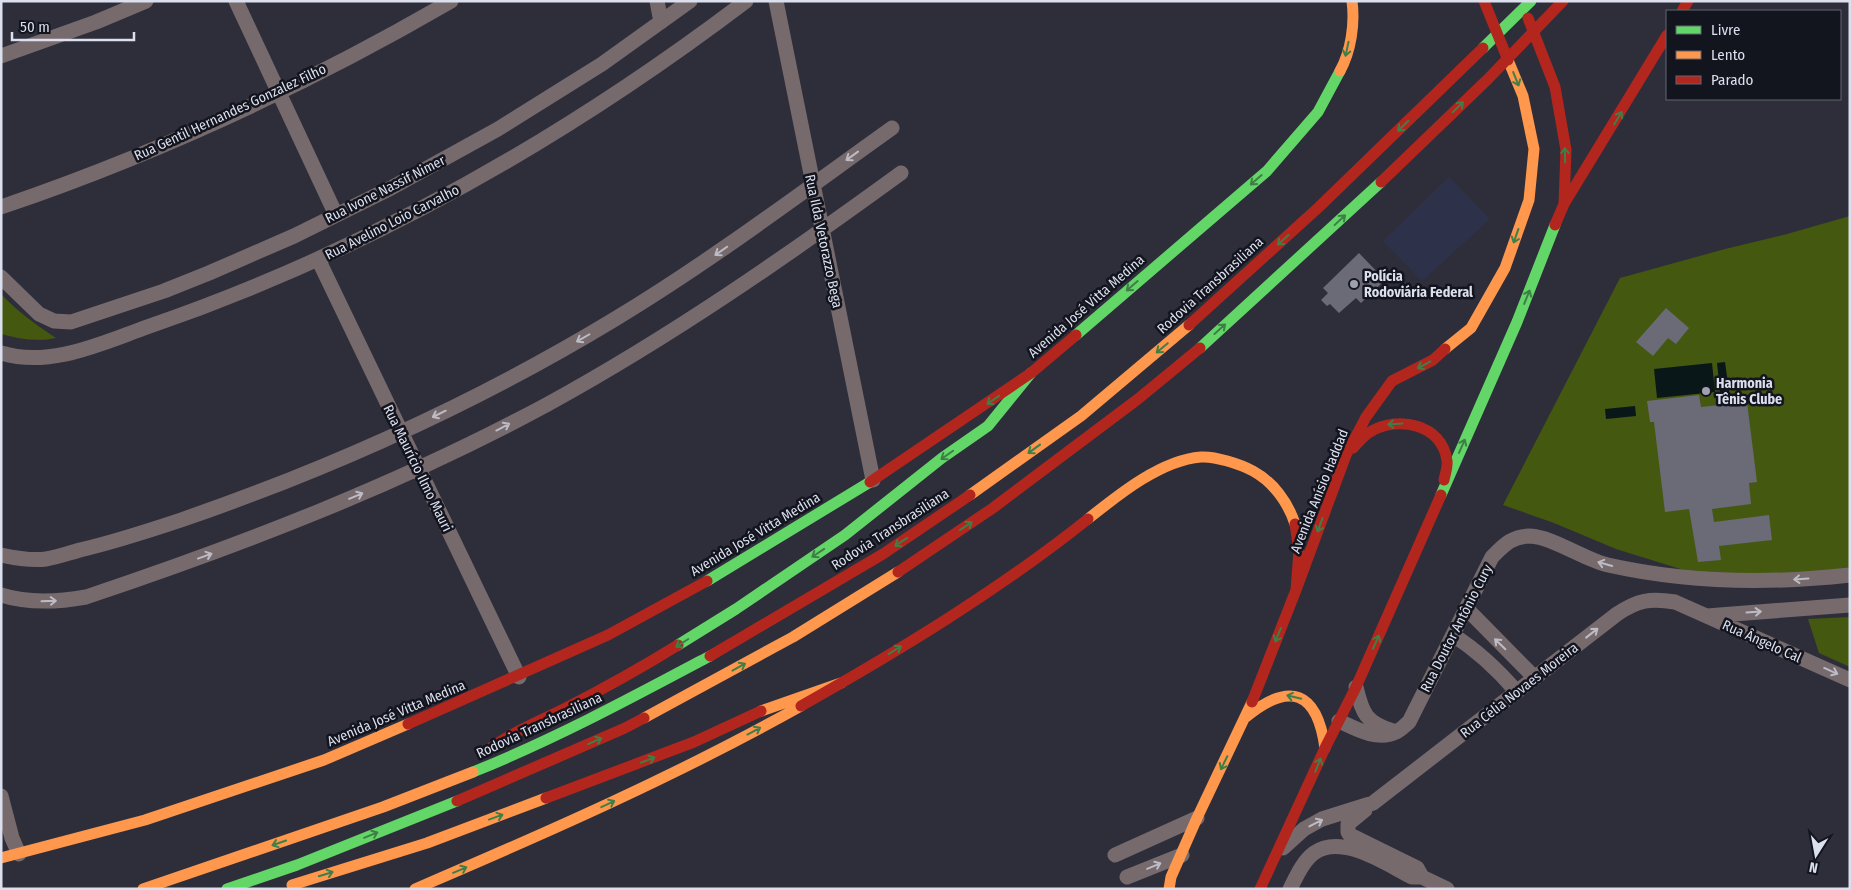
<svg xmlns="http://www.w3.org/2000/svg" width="1851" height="890" font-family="'Fira Sans Condensed',sans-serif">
<rect width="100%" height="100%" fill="#2e2e3a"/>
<path fill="#2e314a" d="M1449,177L1490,219L1422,281L1383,241Z"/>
<path fill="#445810" d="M1850,216V569L1769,577L1690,572L1616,549L1554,523L1503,505L1620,278L1725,249L1787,234Z
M1,294C17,311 36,325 56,338C37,342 19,339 1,334Z
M1850,617V667L1819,653L1808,619Z"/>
<path fill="#091719" d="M1725,362L1729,391L1720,392L1717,363Z
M1712,363L1715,392L1657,398L1654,369Z
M1635,406L1636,416L1606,419L1605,409Z"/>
<path fill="#6a6b76" d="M1359,253L1385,280L1361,303L1356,298L1339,313L1330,304L1327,306L1321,300L1328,293L1323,288Z
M1666,308L1689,328L1676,344L1668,338L1653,356L1636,342Z
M1699,395L1701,407L1747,402L1757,482L1749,483L1751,504L1712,509L1714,522L1769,515L1772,540L1719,546L1721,560L1698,562L1689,509L1665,512L1654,422H1650L1647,401Z"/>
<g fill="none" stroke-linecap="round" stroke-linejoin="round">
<path stroke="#766a6c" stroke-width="15" d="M236,1L336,215
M657,1L661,22
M776,1L873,480
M1,56L96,22L146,1
M1,207C157,154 308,84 451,1
M318,259L519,677
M1,277L39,314L54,321L71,322L164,291L209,273L294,236L391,188L498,129L602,64L690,1
M1,353C50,368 102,343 147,327C363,253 564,139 746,1
M1,555C15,558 32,561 46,559C58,557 69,553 80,550C114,542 148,531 181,520C332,468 478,402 615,319C711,261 801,193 892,128
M1,595C29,604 58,602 86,597C244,544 400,484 548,404C672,336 787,256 901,173
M1466,608L1535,678
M1707,616L1850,605
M1453,635C1478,651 1498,670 1517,692
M1356,687C1362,713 1366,723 1393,731
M1339,721C1356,729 1377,741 1396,732C1401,730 1405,725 1409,722L1492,557C1504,545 1512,536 1530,536C1553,537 1585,560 1608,565C1688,583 1769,584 1850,575
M1,796L12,838L19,854
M1365,810L1348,824V832L1350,835L1417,868L1422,877
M1283,848L1304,829L1322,819L1373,803L1617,614C1638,600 1650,598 1675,602L1850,680
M1115,855L1197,818
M1127,877L1182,855
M1290,889C1296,877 1303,861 1314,853C1342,833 1386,864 1412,877H1422L1447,889"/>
<path stroke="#63d668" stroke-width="11" d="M1483,48L1531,1
M1076,335L1267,171L1318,112L1340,71
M1200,348L1381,182
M1441,495L1517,322L1555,225
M707,581L870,482
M678,645L736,609L845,535L942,458L988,426L1031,373
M473,772C555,739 633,697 710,656
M227,889L297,865L457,801"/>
<path stroke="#ff974d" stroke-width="11" d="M1340,71C1351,51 1355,24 1352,1
M1445,349L1471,328L1505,268L1529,200L1534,149L1523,96L1508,60
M970,495L1081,416L1189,325
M1088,519C1118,495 1161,460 1201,457C1215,456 1240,464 1253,471C1273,482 1288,502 1295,524
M761,711L841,683
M1246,717C1290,681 1317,691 1325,748
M644,718L793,637L898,572
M1,858L145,820L324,760L408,724
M292,885L427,843L546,798
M143,889L383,807L473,772
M415,889C546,833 676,776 801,706
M1169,889L1171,877L1197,818L1252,702"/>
<path stroke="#b3261e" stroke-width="11" d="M1484,1L1508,60
M1682,11L1688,1
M1528,18L1555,87L1566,150L1564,204L1555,225
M1381,182L1488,79L1563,1
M1564,204L1667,35
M1189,325L1319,207L1483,48
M1353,448C1358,443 1364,435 1370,432C1397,415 1443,424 1447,461C1448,467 1445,474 1444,480
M870,482L1031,373L1076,335
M1295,524L1299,551L1296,590
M898,572L993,508L1138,399L1200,348
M710,656L883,554L970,495
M1252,702L1296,590L1346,455L1366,417L1392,381L1433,360L1445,349
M801,706C900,650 999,590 1088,519
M408,724L608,635L707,581
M492,747C514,731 540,721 564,709C603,689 641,668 678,645
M546,798L694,742L761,711
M457,801L625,728L644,718
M1260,889L1325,748L1356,687L1441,495"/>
</g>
<defs><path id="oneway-shaft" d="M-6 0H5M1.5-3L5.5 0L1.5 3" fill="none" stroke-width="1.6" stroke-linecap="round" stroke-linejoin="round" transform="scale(1.25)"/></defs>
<g stroke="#3f7f47">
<use href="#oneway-shaft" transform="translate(1347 49) rotate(102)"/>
<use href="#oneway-shaft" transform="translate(1516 79) rotate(68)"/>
<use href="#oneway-shaft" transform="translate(1458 107) rotate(-44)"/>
<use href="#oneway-shaft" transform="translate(1618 118) rotate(-59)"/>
<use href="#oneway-shaft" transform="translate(1403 126) rotate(136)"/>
<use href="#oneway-shaft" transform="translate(1565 155) rotate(-91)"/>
<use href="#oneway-shaft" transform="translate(1256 180) rotate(139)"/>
<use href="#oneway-shaft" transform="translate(1340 220) rotate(-43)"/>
<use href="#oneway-shaft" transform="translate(1516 236) rotate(109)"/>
<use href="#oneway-shaft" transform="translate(1283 240) rotate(138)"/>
<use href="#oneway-shaft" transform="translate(1132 286) rotate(139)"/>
<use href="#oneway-shaft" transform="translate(1527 297) rotate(-68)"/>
<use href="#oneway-shaft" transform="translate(1220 329) rotate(-42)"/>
<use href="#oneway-shaft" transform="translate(1162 348) rotate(140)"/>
<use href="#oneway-shaft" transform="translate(1424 365) rotate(152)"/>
<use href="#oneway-shaft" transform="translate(993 400) rotate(146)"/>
<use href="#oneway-shaft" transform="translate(1395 424) rotate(176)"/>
<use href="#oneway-shaft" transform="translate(1462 446) rotate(-66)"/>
<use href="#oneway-shaft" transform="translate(1034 449) rotate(144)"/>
<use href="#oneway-shaft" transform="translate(947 455) rotate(145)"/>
<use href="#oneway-shaft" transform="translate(1320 525) rotate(110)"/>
<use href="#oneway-shaft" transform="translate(966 526) rotate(-34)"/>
<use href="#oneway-shaft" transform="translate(901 542) rotate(147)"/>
<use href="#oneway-shaft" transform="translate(818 553) rotate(146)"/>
<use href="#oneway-shaft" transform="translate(1278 635) rotate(112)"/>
<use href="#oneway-shaft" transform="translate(1376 642) rotate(-66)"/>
<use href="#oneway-shaft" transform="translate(682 643) rotate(148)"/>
<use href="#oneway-shaft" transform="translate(895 650) rotate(-32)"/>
<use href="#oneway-shaft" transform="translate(739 667) rotate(-29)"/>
<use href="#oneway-shaft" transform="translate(1294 697) rotate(-167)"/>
<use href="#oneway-shaft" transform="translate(754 731) rotate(-28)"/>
<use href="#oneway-shaft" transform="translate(595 741) rotate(-24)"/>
<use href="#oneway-shaft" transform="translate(648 760) rotate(-21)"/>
<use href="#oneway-shaft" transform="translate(1224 763) rotate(116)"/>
<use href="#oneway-shaft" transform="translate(1318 765) rotate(-68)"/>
<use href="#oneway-shaft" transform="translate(608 804) rotate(-25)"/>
<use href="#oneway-shaft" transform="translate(496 817) rotate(-20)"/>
<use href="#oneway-shaft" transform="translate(371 835) rotate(-22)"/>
<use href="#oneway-shaft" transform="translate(279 843) rotate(161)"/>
<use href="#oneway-shaft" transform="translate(460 870) rotate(-23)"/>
<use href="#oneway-shaft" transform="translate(326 874) rotate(-17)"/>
</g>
<g stroke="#bdbcc6">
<use href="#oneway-shaft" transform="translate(852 156) rotate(144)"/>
<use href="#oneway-shaft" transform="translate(721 251) rotate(145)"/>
<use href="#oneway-shaft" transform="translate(583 338) rotate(150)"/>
<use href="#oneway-shaft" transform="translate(439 414) rotate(154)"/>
<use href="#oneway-shaft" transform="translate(503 427) rotate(-28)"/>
<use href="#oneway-shaft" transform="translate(356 496) rotate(-23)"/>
<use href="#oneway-shaft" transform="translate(205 556) rotate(-20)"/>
<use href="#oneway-shaft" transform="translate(1605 564) rotate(-164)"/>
<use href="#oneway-shaft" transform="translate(1801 579) rotate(176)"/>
<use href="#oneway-shaft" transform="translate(49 601) rotate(-2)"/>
<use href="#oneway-shaft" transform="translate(1754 612) rotate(-4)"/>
<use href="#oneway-shaft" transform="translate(1592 633) rotate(-38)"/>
<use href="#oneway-shaft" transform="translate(1500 644) rotate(-136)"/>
<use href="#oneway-shaft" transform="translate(1831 671) rotate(24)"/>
<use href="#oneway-shaft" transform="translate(1316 823) rotate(-27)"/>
<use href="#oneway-shaft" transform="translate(1154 866) rotate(-23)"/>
</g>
<g fill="#9fa1ae" stroke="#12141e" stroke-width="2">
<circle cx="1354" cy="284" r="5"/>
<circle cx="1706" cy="391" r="5"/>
</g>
<g text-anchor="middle" stroke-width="5" stroke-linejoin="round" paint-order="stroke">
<g font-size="14" fill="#dcdfed" stroke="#12141e">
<text transform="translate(230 112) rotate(-25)" y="5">Rua Gentil Hernandes Gonzalez Filho</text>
<text transform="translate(385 189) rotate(-27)" y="5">Rua Ivone Nassif Nimer</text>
<text transform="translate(392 222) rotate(-27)" y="5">Rua Avelino Loio Carvalho</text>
<text transform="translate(824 241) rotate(78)" y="5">Rua Ilda Vetorazzo Bega</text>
<text transform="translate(1210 285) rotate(-42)" y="5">Rodovia Transbrasiliana</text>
<text transform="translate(1086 306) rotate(-41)" y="5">Avenida José Vitta Medina</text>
<text transform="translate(418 468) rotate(64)" y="5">Rua Maurício Ilmo Mauri</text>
<text transform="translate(1319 491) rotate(-68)" y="5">Avenida Anísio Haddad</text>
<text transform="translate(890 529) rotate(-33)" y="5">Rodovia Transbrasiliana</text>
<text transform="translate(755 534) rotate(-31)" y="5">Avenida José Vitta Medina</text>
<text transform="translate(1456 628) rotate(-63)" y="5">Rua Doutor Antônio Cury</text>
<text transform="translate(1762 641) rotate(24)" y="5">Rua Ângelo Cal</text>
<text transform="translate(1519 690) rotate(-38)" y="5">Rua Célia Novaes Moreira</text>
<text transform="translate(396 713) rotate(-23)" y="5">Avenida José Vitta Medina</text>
<text transform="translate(539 725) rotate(-25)" y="5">Rodovia Transbrasiliana</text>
</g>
<g font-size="14" font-weight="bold" fill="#dcdfed" stroke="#12141e" text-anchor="start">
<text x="1364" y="281">Polícia<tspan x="1364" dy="16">Rodoviária Federal</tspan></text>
<text x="1716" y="388">Harmonia<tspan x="1716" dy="16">Tênis Clube</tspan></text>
</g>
</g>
<rect width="1851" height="890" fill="none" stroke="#dcdfed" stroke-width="5"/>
<rect x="1666" y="10" width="175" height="90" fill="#12141e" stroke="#636571"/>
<rect x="1676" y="26" width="25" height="8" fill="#63d668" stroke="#636571"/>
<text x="1711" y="35" font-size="15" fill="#dcdfed">Livre</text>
<rect x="1676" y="51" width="25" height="8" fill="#ff974d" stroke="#636571"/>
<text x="1711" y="60" font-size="15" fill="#dcdfed">Lento</text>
<rect x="1676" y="76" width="25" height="8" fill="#b3261e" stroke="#636571"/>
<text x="1711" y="85" font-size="15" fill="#dcdfed">Parado</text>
<g transform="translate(1816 855) rotate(191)" stroke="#12141e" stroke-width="4" paint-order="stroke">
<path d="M0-4L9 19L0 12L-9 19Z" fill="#dcdfed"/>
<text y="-8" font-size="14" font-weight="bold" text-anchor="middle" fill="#dcdfed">N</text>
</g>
<path d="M12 32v8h122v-8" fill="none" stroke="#dcdfed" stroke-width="2.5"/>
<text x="20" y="32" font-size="15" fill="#dcdfed" stroke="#12141e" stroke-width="4" paint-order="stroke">50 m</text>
</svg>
